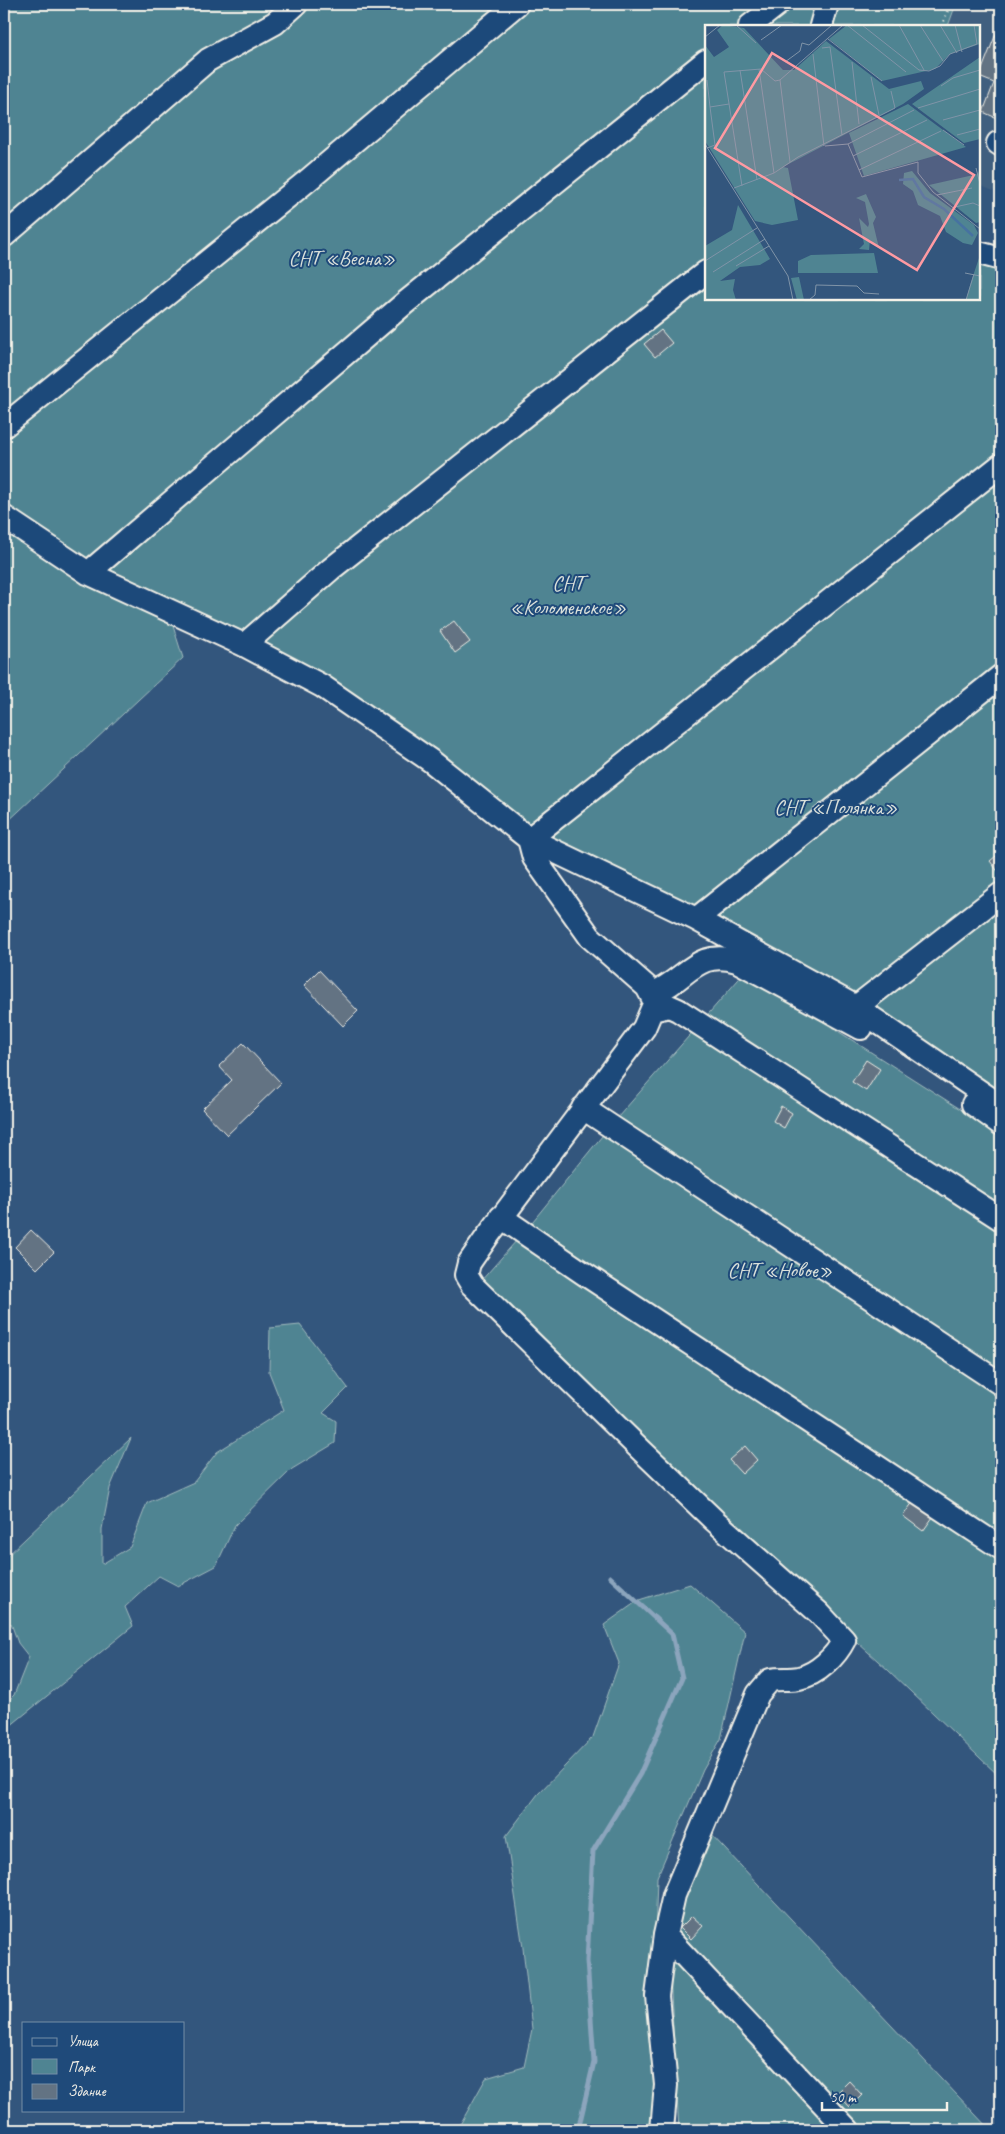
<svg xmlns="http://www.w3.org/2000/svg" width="1005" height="2134" font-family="Caveat,sans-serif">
<rect width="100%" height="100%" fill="#33567d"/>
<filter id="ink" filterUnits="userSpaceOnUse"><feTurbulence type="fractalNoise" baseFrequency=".02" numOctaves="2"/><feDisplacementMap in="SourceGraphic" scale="10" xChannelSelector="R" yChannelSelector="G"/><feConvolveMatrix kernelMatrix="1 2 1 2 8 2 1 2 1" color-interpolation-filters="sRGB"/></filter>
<g filter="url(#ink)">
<path fill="#415f7f" d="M956,4H1001V194L979,185V26H948Z"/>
<path fill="#4f8492" stroke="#a2babd" d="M4,4H956L948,26H706V299H979V253L1001,259V1106L856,1007L529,839L431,761L168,610L183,658L4,825Z
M745,972L1001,1135V1778L888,1670L686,1488L480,1282L524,1232L611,1125Z
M300,1325L348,1388L323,1413L336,1421L335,1443L292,1469L235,1525L216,1566L178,1586L159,1576L125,1607L133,1626L4,1731V1705L14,1695L29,1657L18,1643L11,1623L4,1630V1559L131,1438L110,1488L102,1529V1564L130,1547L147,1503L194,1482L217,1452L284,1410L269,1372L270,1328Z
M690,1584L745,1632L721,1739L703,1770L657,1877L653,2005L657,2130H457L486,2078L524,2067L532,2029L523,1948L506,1836L538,1794L593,1737L619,1663L604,1625L639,1600Z
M708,1831L990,2130H679L670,1976L675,1931L691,1870Z"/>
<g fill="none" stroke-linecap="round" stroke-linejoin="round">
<path stroke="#8ca5bd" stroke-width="5" d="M578,2130L594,2062L587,1961L593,1851L640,1774L682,1678L672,1634L610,1577"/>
</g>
<path fill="#637383" stroke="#f4f1e8" d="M1001,21V120L983,112L994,83L979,77Z
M661,330L672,343L655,357L644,344Z
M454,621L470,642L455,653L440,631Z
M1001,852V874H1000L990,861Z
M319,970L358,1011L343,1026L304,985Z
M243,1043L281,1083L227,1135L202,1109L232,1080L219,1066Z
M866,1060L880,1069L866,1091L852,1082Z
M781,1106L792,1113L784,1128L773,1121Z
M31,1230L54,1252L37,1269L15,1247Z
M745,1446L757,1460L742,1474L729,1460Z
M913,1502L933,1517L923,1531L903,1516Z
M692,1916L703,1926L691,1939L680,1928Z
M849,2081L862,2095L850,2107L837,2093Z"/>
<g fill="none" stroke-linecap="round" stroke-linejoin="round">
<g stroke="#f4f1e8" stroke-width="26">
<path id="minor" d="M750,26L778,4
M821,26L827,4
M998,143L1001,145
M4,236L208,60L275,23L296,4
M979,253L1001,259
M4,426L307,181L517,4
M4,517L88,573L244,645L322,686L431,761L529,839L696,919L856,1007L1001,1106
M88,573L405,303L706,61
M244,645L331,569L706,272
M529,839L534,858L590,937L647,987L655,1002L644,1028L487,1237L469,1263L466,1275L472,1285L641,1450L714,1520L819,1613L844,1640C836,1656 818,1674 799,1678C790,1680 780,1678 770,1680L758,1694L674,1895L665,1935L657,1996L666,2085L662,2130
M529,839L1001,465
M696,919L1001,676
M651,994C686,982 695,948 737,961L861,1028
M856,1007L1001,894
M652,1010L669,1006L678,1010L1001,1219
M973,1104L1001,1124
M583,1108L1001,1384
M501,1217L586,1275L1001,1548
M665,1935L848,2130"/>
</g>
<path stroke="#f4f1e8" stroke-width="3" stroke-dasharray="1 4" stroke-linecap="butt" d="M942,26L950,4"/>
<use href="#minor" stroke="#1f4a7a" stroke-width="22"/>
</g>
</g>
<g text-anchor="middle" stroke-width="4" stroke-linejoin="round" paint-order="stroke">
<g font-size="21" fill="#dbe1db" stroke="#1f4a7a">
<text x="342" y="265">СНТ «Весна»</text>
<text x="568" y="590">СНТ<tspan x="568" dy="24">«Коломенское»</tspan></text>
<text x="836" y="814">СНТ «Полянка»</text>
<text x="780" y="1277">СНТ «Новое»</text>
</g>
</g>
<g transform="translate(705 25)">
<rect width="275" height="275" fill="#33567d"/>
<path d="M18,0L39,3L78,45H89L121,16L184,64L216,56L219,64L198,79L78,142L83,143L93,195L67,200L50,196L0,116V20L9,32L24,22L12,5ZM142,0H275V19L245,29L230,44L177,56L124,14ZM275,32V114L259,118L207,79ZM203,79L261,122L159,151L144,108ZM275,143V197L271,198L224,160L273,149ZM207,146L225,168L269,200L273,208L267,220L258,218L241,207L235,191L213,180L208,166L198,159L199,148ZM161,169L171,192L168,198L174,223L165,215L164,225L154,224L159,219L154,193L163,202L164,199L160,177L151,173ZM33,180L65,234L55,240L35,242L15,256L30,254L28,265L31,275H1L0,221L27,205ZM169,228L173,248H93V236L106,230ZM275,230V275H261L266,257ZM94,252L99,275H92L86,253Z" fill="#4f8492"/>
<path fill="none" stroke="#4672a1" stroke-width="2.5" d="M194,155L208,154L219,172L239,184L268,211"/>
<path fill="none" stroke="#8094a8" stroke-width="1" d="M31,0L51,18M142,0L201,47M157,0L214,45L224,46L235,41L245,29L272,19L269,0M194,0L219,45M215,0L238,36M235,0L252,28M250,0L257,27M0,12L15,0M123,14L177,56M56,15L77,0M117,23L125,22L137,110M108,29L119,121M80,37L95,26L97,18L104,20L127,0M147,37L154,99M54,44L69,148M35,45L52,155M166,52L174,90M2,55L5,82L24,79M75,55L85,137M236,61L248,53L275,45M213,83L275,64M238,95L275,85M238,105L259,120M252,110L275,104M0,119L83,251L88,275M143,119L157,152L213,137V148L228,167L275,204M120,121L143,119L209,85M2,123L10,120L5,82M148,131L222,95M271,143L275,159M154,145L236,106M37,161L19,47L56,44L70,56L75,55L138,0M29,163L69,148L93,132L190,83L186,66M232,170L267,163M250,182L268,178L275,181M0,236L52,203M31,241L64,221M8,247L60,214M260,248L275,251M104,275L110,270L111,260L152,261L159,268L174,269M261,275L269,249"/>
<path fill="#ff9aa2" fill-opacity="0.15" stroke="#ff9aa2" stroke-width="2.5" d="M67,28L269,150L212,245L10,123Z"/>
<rect width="275" height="275" fill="none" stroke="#f4f1e8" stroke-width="2.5"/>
</g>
<rect width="1005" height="2134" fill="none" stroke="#1f4a7a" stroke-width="20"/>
<rect x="10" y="10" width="985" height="2114" fill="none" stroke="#f4f1e8" stroke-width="2" filter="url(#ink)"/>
<rect x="22" y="2022" width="162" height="90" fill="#1f4a7a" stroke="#748da6"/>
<rect x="32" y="2038" width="25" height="8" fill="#1f4a7a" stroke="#748da6"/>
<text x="68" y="2046" font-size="15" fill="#f4f1e8">Улица</text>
<rect x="32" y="2059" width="25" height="15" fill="#4f8492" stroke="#748da6"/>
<text x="68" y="2072" font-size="15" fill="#f4f1e8">Парк</text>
<rect x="32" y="2084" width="25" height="15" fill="#637383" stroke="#748da6"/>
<text x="68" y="2096" font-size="15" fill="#f4f1e8">Здание</text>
<path d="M822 2102v8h125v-8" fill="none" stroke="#f4f1e8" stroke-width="2.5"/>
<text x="830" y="2102" font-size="15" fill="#f4f1e8" stroke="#1f4a7a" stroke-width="4" paint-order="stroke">50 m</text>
</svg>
